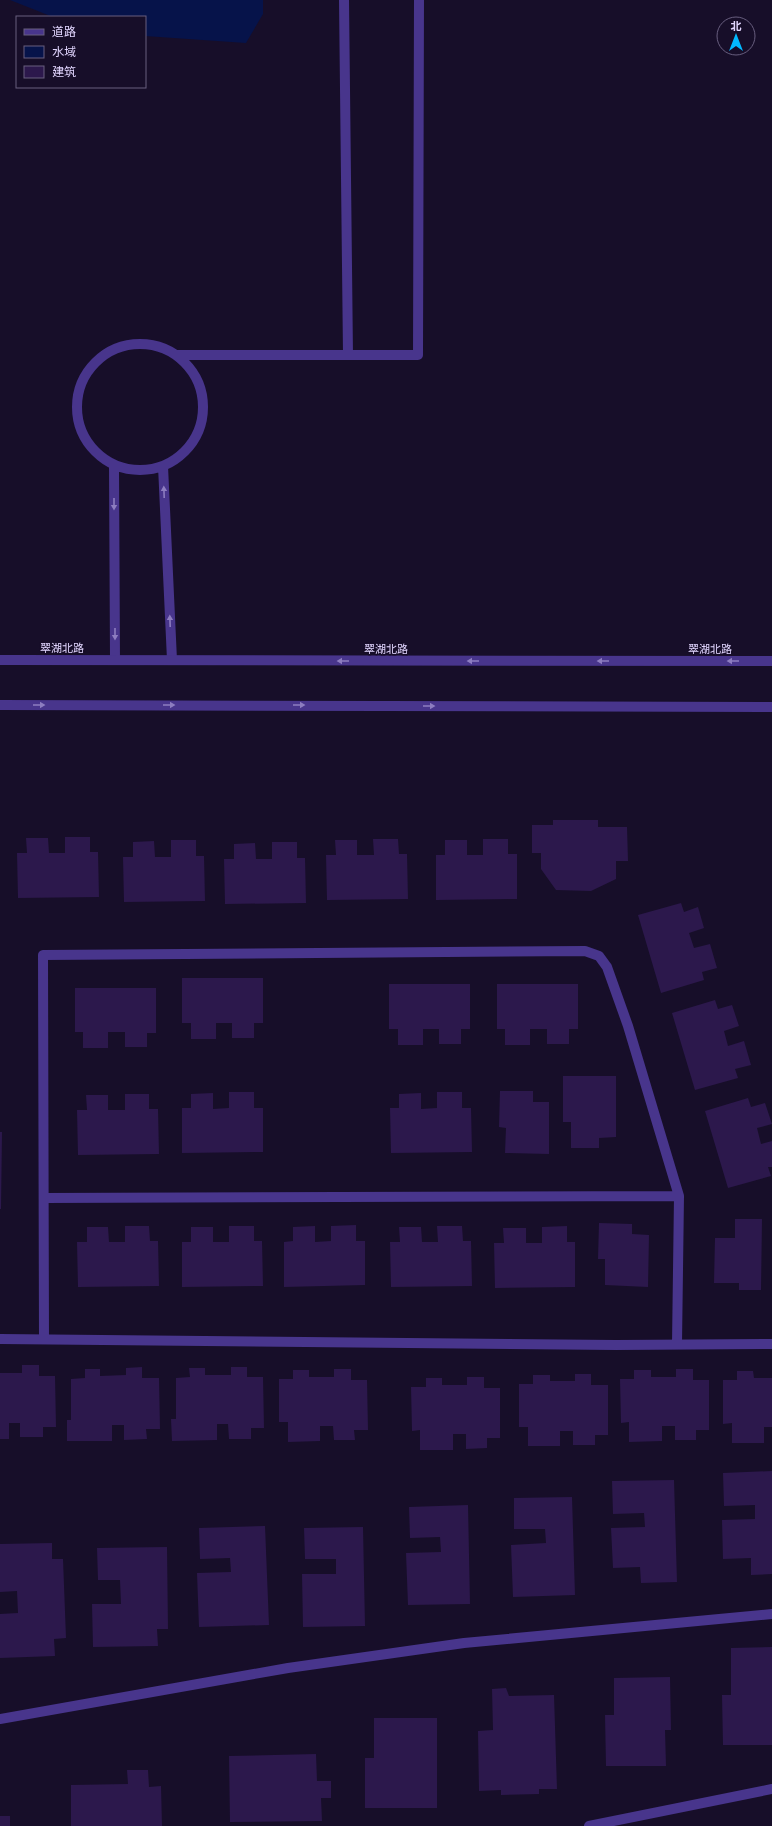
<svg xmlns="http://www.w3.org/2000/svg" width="772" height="1826" font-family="'DM Sans','Noto Sans SC',sans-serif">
<rect width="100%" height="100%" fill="#170e29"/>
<path fill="#06134a" d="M10,0H263V14L246,43L145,36V17H53Z"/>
<path fill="#2c184c" d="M553,820H598V827H627L628,861H616V879L591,891L556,890L541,869V853H532V825H553Z
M65,837H90V852H98L99,897L18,898L17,853H27L26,838H48L49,853H65Z
M373,839H398L399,854H407L408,899L327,900L326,855H336L335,840H357V855H374Z
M483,839H508V854H517V899L436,900V855H445V840H467V855H483Z
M171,840H196V856H204L205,901L124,902L123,857H133V842L154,841L155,857H171Z
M272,842H297V858H305L306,903L225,904L224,859H234V844L255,843L256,859H272Z
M681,903L684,912L698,907L704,928L689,933L694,948L710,944L717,968L702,972L704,980L661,993L638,915Z
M182,978H263V1023H254V1038H232V1023H216V1039H191V1023H182Z
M389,984H470V1029H461V1044H439V1029H423V1045H398V1029H389Z
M497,984H578V1029H569V1044H547V1029H530V1045H505V1029H497Z
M75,988H156V1033H147V1047H125V1032H108V1048H83V1032H75Z
M715,1000L718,1009L732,1005L739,1026L724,1031L728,1046L744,1041L751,1065L735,1069L738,1078L695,1090L672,1013Z
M563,1076H616V1137L599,1138V1148H571V1122H563Z
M500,1091H533V1102H549V1154L505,1153L506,1128L499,1127Z
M229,1092H254V1108H263V1152L182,1153V1108H191V1094L213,1093V1109L229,1108Z
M437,1092H462V1108H471L472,1152L391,1153L390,1108H399V1094L421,1093V1109L437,1108Z
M125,1094H149V1109H158L159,1154L78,1155L77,1110H87L86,1095H108V1110H125Z
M748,1098L751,1107L765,1103L772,1124L757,1128L761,1144L772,1141V1167H768L771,1176L728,1188L705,1111Z
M0,1132H2L1,1209H0Z
M735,1219H762L761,1290H739V1283H714L715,1238H735Z
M599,1223L632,1224V1234L649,1235L648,1287L605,1285V1259H598Z
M356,1225V1241H365V1285L284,1287V1242L293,1241V1227L315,1226V1242L331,1241V1226Z
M125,1226H149L150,1241H158L159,1286L78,1287L77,1242H87V1227H108L109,1242H125Z
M229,1226H254V1241H262L263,1286L182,1287V1242H191V1227H213V1242H229Z
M437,1226H462L463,1241H471L472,1286L391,1287L390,1242H400L399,1227H421L422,1242H438Z
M567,1226V1242H575V1287L495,1288L494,1243H504L503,1228H526V1243H542V1227Z
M22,1365H39V1376H55L56,1427H43V1437H20V1423H9V1439H0V1373H22Z
M142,1367V1378H159L160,1429H146L147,1439L124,1440V1425H112V1441H67V1420H71V1379L85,1378V1369H100V1376L126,1375V1368Z
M231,1367H247V1377H263L264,1428H251V1439H229L228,1424H217V1440L172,1441L171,1419H176V1378L190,1377L189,1368H205V1375H231Z
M334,1369H351V1380H367L368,1430H354L355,1440H334L333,1426H320V1441L288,1442V1422H279V1379H293V1370H309V1377H334Z
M676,1369H693V1380H709V1430H696V1440H675V1426H662V1441L629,1442V1422L621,1423L620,1379H634V1370H651V1377H676Z
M737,1371H753L754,1378H772V1427H764V1443H732V1423L723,1424V1380H737Z
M575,1374H591V1385H608V1435H595V1445H573V1431H560V1446H528V1427H519V1384H533V1375H550V1381H575Z
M467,1377H484V1388H500V1438H487V1448L466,1449V1434H453V1450H420V1430L412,1431L411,1387H426V1378H442V1385H467Z
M772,1471V1574L751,1575V1558L723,1559L722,1520L755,1519V1505L724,1506L723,1473Z
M674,1480L677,1582L641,1583L640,1567L613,1568L611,1528L645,1527L644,1513L613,1514L612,1481Z
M572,1497L575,1595L513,1597L511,1545L546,1543L545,1529H514V1498Z
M468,1505L470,1604L408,1605L406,1553L441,1552L440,1537L410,1538L409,1507Z
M265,1526L269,1625L199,1627L197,1573L231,1572L230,1558L200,1559L199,1528Z
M363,1527L365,1626L303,1627L302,1574H336V1559H305L304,1528Z
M52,1543V1559H63L66,1638L54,1639L55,1656L0,1658V1614L18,1613L17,1591L0,1592V1544Z
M167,1547L168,1629H157L158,1646L93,1647L92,1604H121L120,1580H98L97,1548Z
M772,1647V1745H723L722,1695H731V1648Z
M670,1677L671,1730H665L666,1766H606L605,1715H614V1678Z
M506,1688L509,1696L554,1695L557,1789H539V1794L501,1795V1790L479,1791L478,1731L493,1730L492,1689Z
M374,1718H437V1808H365V1758H374Z
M316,1754L317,1781H331V1798H321L322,1821L230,1822L229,1756Z
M127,1770H148L149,1787L161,1786L162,1826H71V1785L128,1784Z
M0,1816H10V1826H0Z"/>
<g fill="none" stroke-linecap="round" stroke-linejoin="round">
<path stroke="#48358c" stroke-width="10" d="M344,0L348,355
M77 407a63 63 0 1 1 126 0a63 63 0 1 1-126 0Z
M177,355H418L419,0
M114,465L115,660
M163,466L172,660
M44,1198L679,1196
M0,1339L616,1345L772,1344
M44,1339L43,955L585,951L599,956L607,967L628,1026L679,1196L677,1344
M0,1719L288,1668L464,1643L772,1614
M589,1826L772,1789"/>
<path stroke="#48358c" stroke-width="10" d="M0,660L772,661
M0,705L772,707"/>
</g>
<defs><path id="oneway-solid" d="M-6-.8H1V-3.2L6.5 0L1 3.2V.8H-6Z"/></defs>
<g fill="#8d7dc0">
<use href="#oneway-solid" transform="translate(164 492) rotate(-92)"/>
<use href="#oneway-solid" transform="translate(114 504) rotate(90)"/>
<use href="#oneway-solid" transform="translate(170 621) rotate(-92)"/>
<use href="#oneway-solid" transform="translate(115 634) rotate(90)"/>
<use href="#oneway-solid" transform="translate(343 661) rotate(-180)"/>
<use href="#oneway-solid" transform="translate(473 661) rotate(-180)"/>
<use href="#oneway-solid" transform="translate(603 661) rotate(-180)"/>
<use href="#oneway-solid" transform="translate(733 661) rotate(-180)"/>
<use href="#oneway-solid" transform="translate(39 705)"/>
<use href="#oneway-solid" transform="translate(169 705)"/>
<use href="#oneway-solid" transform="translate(299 705)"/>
<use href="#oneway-solid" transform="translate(429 706)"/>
</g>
<g text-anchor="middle" stroke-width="3" stroke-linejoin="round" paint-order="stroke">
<g font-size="11" fill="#e2d6ff" stroke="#170e29">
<text x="62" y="652">翠湖北路</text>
<text x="386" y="653">翠湖北路</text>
<text x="710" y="653">翠湖北路</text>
</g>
</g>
<rect x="16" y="16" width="130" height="72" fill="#170e29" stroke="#685e7f"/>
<rect x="24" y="29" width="20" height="6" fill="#48358c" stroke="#685e7f"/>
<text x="52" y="36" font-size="12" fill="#e2d6ff">道路</text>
<rect x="24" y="46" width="20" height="12" fill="#06134a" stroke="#685e7f"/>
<text x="52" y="56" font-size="12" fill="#e2d6ff">水域</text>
<rect x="24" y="66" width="20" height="12" fill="#2c184c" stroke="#685e7f"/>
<text x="52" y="76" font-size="12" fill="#e2d6ff">建筑</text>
<g transform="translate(736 36)"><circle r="19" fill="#170e29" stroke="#685e7f"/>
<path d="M0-3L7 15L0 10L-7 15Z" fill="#02b9ff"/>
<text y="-6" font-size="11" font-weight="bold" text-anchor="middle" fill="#e2d6ff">北</text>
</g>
</svg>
